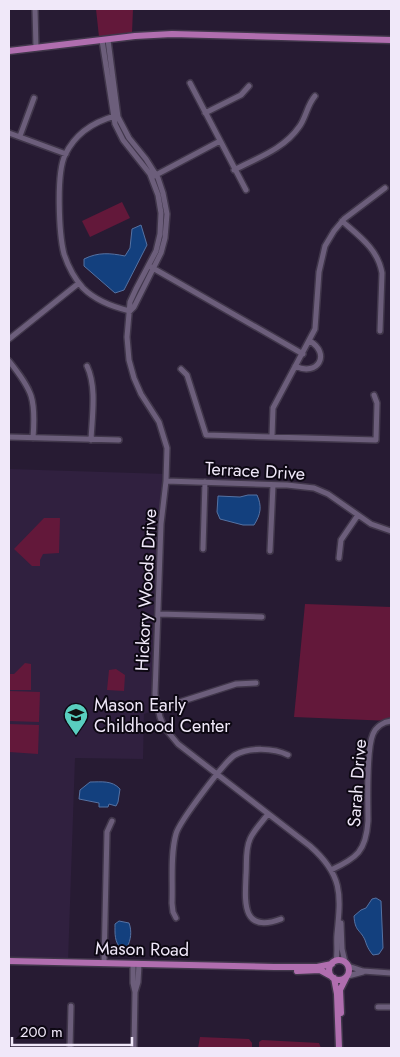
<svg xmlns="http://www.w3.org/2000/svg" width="400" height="1057" font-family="Jost,sans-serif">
<rect width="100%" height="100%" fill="#271b33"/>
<path fill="#30203f" d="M9,469L166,474L162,515L155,686L158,709L144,714L143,759L75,758L68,962L9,961Z"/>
<path fill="#63183a" d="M96,9H133L132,33L99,37Z
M122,202L130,218L90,237L82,221Z
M44,518H60L59,553L43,554L40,560V566H32L14,549Z
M305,604L391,607V721L294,717Z
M25,663L31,664V690H9V674H14Z
M116,669L125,675L124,691L107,690L109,670Z
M9,691L40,692L39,722L9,721Z
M9,724L39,725L38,754L9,752Z
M200,1037L249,1039L252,1043V1048H198Z
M262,1040L319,1043L321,1048H259V1042Z"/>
<path fill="#13407e" stroke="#5572a3" d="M141,225L147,245L124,290L115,293L84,266V259C98,252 110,253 125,256L130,248L132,229Z
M248,495H257C262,506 261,514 254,525H243L220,519L217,512L218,496L240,497Z
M90,782C101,782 112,780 120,789L118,802L116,806L109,804L108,807H99V803L79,799L80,790Z
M376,898L381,901L383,948L379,954L373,955C368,949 367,946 365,940C360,929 355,932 354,916L361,910L366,908L372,899Z
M119,921L129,923C132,931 131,940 127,947L122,949C114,943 115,933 115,924Z"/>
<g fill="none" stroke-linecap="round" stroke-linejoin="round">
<g stroke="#41374b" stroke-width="8">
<path id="minor" d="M35,9L36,48
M102,40L115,124L123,140L150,174L158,195L161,213L160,234L156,251L136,289L130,302L127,337L129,360L134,378L141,394L159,422L167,448L166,481L161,524L155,694L160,717L164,727L178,744L310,846C343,875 341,894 337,934C336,943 338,952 336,961
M108,40L118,117L129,138L146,159L158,178L163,193L167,214L165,238L161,253L134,307L130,311
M190,83L246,190
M205,113L241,95L249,86
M115,116C93,122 75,134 65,155C56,174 59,234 64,254C68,266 74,278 83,288C96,301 113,307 130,311
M9,133L66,154
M20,136L34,98
M234,170C257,158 284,149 299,127C306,118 307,105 315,96
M154,176L220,141
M342,221C359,236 378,249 382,273L380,331
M151,267L303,354
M9,339L79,283
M9,361C33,391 36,399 33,438
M87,366C97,387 92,417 91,440
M295,366C318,377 331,354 310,341
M181,369L187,375L206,435L376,440L377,403L374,395
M272,436L273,408L315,329L319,272L325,246L334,231L344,219L385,188
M9,437L119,440
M166,481L287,485L314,488L328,494L371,524L391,531
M203,549L205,482
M270,551L273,485
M339,558L341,540L358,515
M158,614L262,617
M158,709L236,684L256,683
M268,814C262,822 254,830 250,839C245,850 247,863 246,875C245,901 241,934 281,919
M331,870C357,858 366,851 368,821C368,802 366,750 373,734C376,727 383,722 391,721
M176,918L173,912L172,903C173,882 170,855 176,834C179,822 225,761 235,755C249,747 274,748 288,755
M341,923L342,949L345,962
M104,963L107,832L112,821
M133,964V983L135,992
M348,966L363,971L391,973
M348,976L363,972
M378,1007H391
M70,1048L71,1006
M134,1048L135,992L138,982L139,964"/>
</g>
<g stroke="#41374b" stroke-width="9">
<path id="major" d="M9,51L135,36L172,34L391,40
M329 970a10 10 0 1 1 20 0a10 10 0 1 1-20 0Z
M9,961L274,967H317L332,964
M297,971L320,970L331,976
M334,978L337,994L339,1048
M341,1013L340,990L346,978"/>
</g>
<use href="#minor" stroke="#6c5e7b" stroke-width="5"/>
<use href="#major" stroke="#b06eaf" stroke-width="6"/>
</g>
<defs>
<g id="school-pin" transform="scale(1.25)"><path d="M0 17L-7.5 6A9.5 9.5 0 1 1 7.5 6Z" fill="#59cebf" stroke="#0d0813"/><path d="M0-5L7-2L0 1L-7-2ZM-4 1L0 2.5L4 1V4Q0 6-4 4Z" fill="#111"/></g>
</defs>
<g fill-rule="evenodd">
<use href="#school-pin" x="76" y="715"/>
</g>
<g text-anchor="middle" stroke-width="4" stroke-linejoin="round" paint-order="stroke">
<g font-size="18" fill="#f0e8f9" stroke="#0d0813">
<text transform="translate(255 471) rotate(3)" y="6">Terrace Drive</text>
<text transform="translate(146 590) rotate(-87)" y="6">Hickory Woods Drive</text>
<text transform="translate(357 783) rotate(-86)" y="6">Sarah Drive</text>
<text transform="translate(142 949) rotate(1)" y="6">Mason Road</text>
</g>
<g font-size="18" fill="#f0e8f9" stroke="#0d0813" text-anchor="start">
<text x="94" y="711">Mason Early<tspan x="94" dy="21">Childhood Center</tspan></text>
</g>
</g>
<rect width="400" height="1057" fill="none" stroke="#f0e8f9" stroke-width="20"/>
<path d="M12 1037v8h120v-8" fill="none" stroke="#f0e8f9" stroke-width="2.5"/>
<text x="20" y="1037" font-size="15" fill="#f0e8f9" stroke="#0d0813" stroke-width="4" paint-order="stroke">200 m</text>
</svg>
